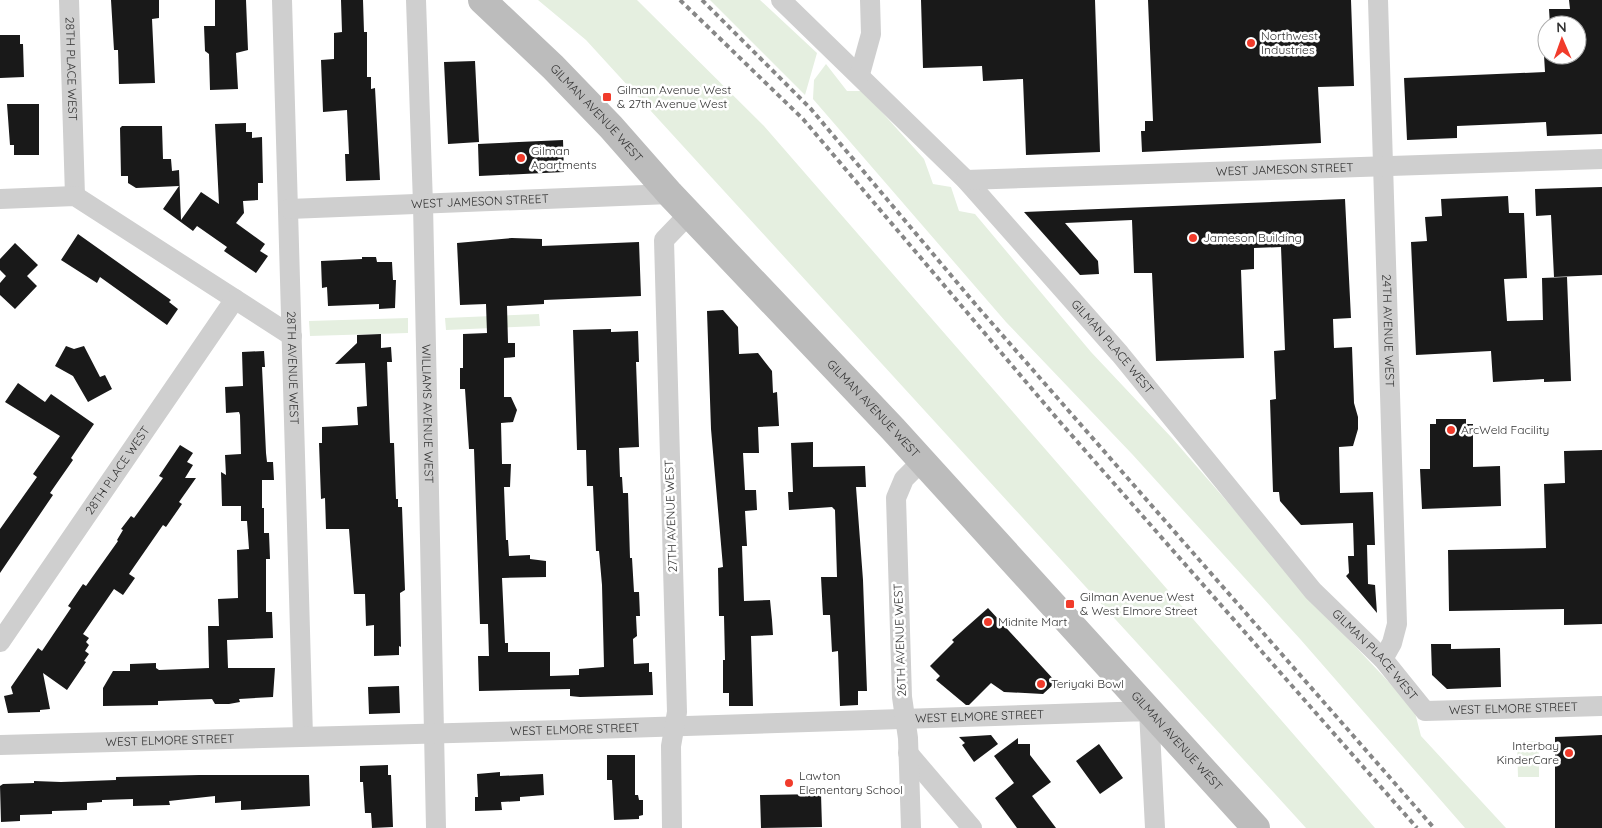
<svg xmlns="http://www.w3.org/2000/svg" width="1602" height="828" font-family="Quicksand,sans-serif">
<rect width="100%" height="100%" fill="#fff"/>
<path fill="#e5efe0" d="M538,0H637L764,126L1375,828H1306L586,40Z
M710,0H760L817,53L805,95Z
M826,64L847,91H863L924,159L933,184L951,187L959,211L975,214L1091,352L1172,438L1323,612L1414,709L1421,736L1506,828H1465L1301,640L1132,454L1006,322L813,99L814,80Z
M539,314L540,326L446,330L445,318Z
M408,318V333L310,336L309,321Z
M1539,741V777H1518L1517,742Z"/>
<path fill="#191919" d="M111,0H159V18L152,19L155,83L119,84L118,50H114Z
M215,0H246L248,50L236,53L238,89L210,90L209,54L205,51L204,26H215Z
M341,0H363L364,32H367V77H371V89L375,88L380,180L346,181L345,154H349L347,110L323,112L321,60L334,59V33L342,32Z
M921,0H1095L1100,152L1026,155L1023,79L983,81L982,66L923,68Z
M1148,0H1351L1354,86L1318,87L1321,143L1142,152L1141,131H1145V121H1153Z
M1569,0H1602V134L1547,136L1546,122L1457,126V138L1407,140L1404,78L1545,72L1544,55H1577V25H1550L1549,9H1570Z
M0,35H20V44H23L24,77L0,78Z
M475,61L479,142L448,144L444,62Z
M7,104H39V155H14V145H10Z
M246,123V132H252V138L262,137L263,183H258V200L243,201L244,213L236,223L265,244L260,251L268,256L256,273L224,251L227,247L197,226L193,231L163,209L179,186L136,188L128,183V176H121L120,128L122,126H162L163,159H171L172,171L179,170L181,220L201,192L219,204L215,124Z
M563,140L564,172L479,176L478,144Z
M1602,187V275L1554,277L1551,215L1536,216L1535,189Z
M1508,196L1509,213H1524L1527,278L1504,279L1507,321L1543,320L1542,278L1567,277L1571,381L1544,382V379L1493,382L1491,351L1416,355L1411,242L1427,241L1425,217L1442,216L1441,199Z
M1345,199L1351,318L1333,319L1334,348L1352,347L1354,403L1358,417V429L1353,446L1339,447L1340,493L1373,492L1375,545H1367L1368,584L1375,585L1377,613L1346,576L1349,573L1348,556H1354L1353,523L1301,525L1280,501L1279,492H1273L1270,400L1276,399L1274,351L1285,350L1281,247L1254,248V269L1241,270L1244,358L1156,361L1152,273H1134L1132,220L1065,223L1098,261L1099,274L1080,275L1024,212Z
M78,234L171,300L169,302L178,309L167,325L100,277L97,283L61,260Z
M512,238L542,239V246L639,242L641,296L544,300V304L507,306L508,343H515V357L504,358V397H511L517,410L513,422L501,423L502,464H511L510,487H504L506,540H508L509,556L530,555V559L546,561V577L502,578L505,643H508V652H550V676L579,675V669L604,667L602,585L599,551H596L593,486H587L586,450H577L573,330L611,329V332L638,331L639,362H636L639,447L619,448L620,477H622L623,493H628L630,558H632L634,592H639L640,616H636L637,636L633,639L634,664L649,663V672H652L653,695L580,697L570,696V689L479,691L478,656H489L488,624H480L474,449H469L465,389H460V368H463V334L487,333L486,304L460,305L457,243Z
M15,243L38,265L27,276L37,286L15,309L0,295V283L6,276L0,270V259Z
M362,257H376L377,262H392L393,280H396L395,308L379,309V304L328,306L327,287L322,288L321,261L362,259Z
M723,310L738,327L739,354L758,353L772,371L773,393L777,392L779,426L758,427L759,453H743L745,490H756L757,510L745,511L747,546H742L744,601L770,600L772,620L773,635L751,636L753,706H729V693H723V660H725L724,616H719L718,568L723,567L711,429L707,311Z
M381,334V348L391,347L392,362H387L390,443H394L396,499H398V507H402L405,590L400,593L401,647L399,646V655L374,656V625L366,626L365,594H354L349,529H326L325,498L321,499L319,443H322V427L358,425L357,407L367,406L365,363L335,364L357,343V335Z
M66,346L74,349L84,346L100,377L105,375L112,389L88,402L73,376L55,366Z
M264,351L265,367H262L266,453L267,462H273L274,480H262V508H264V533H269L270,559H266V612H272L273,638L227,640L228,668H275L273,697L239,699L240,702L229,704H215L212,699L158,701V705L103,706V688L113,671H130V664L156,663V668L159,670L209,668L208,626H219L218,599L238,598L237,550L249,549L247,521H241V506H222L221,472L226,475L225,455L241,454L240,415L239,412L226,413L225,387L243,386L242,352Z
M18,383L45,402L51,394L94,424L71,458L73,460L50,493L53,495L0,573V529L37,477L33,474L60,436L5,402Z
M1436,419H1466V424H1473V467L1500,466L1501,506L1422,509L1420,469H1430V424H1436Z
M813,442V467L865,466L866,487H856L863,580L867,691H858V705L840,706L838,651L832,652L830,615H823L821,577H837L835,510L832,507L789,510L788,492H793L791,443Z
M180,445L193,453L187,462L193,465L185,478H196L179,502L182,504L166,527L163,525L129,574L135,578L123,595L114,589L83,634L89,638L86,642L89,645L85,651L89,654L84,661L86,662L67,690L43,673L50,709L40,710V712L8,713L4,696L13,694L11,687L38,648L42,651L71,608L68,606L83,584L86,586L118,541L117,540L123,530L121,529L131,516L134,518L163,478L159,476Z
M1602,450V624L1564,625V609L1449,611L1448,550L1546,548L1544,484L1565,483L1564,451Z
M988,608L1056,682L1043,694L1004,692L991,683L969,705H966L936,680L940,676L930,666L954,642L952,640Z
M1431,644H1451V649L1500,648L1501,687L1447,689L1432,675Z
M399,686L400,713L369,714L368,687Z
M991,735L998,744L974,762L962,745L965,743L959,737Z
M1602,735V828H1555V737Z
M1018,738V744H1030V755L1051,782L1032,796L1056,828H1017L995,798L1014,783L994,756Z
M1099,744L1123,778L1100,794L1076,761Z
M607,755H635V795H638L639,800H643V815L639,816V819L614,820L612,780H607Z
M388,765V775H391L393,827L372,828L371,813H365L363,782H360V766Z
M500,772V776L543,774L544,795L520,797V801L501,802L502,810L475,811V797H478L477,774Z
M199,775H309L310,806L241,810V801L215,803V796L169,801L170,805L133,806V799L102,800V802L87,803V810L52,811V814L20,815V821L1,822L0,786L3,784L34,783V781L61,782L116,780V777Z
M821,794L822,827L761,828L760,795Z"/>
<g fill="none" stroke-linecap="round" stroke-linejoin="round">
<g stroke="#cfcfcf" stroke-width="20">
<path id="s1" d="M69,0L75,196"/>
<path id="s2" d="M282,0L303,736"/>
<path id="s3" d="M416,0L423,204L436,828"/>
<path id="s4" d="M781,0L966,180L1120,354L1313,591L1383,659L1425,711L1602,706"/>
<path id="s5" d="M1378,0L1397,624L1392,643L1383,659"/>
<path d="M860,74L871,34L870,0"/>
<path id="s6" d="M966,180L1602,159"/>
<path d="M0,199L75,196L292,336"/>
<path id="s7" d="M289,209L670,194"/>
<path id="s8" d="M0,642L235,299"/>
<path id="s9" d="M0,745L562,730L1149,711L1155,828"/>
<path d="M908,753L972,828"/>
<path d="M672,828L671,746L677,712L664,240L689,214"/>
<path d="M911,828L908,738L902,697L896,498L904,479L922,461"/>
</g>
<path stroke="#bcbcbc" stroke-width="28" id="s10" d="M482,0L553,67L611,127L670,194L893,429L1256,828"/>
<path stroke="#878787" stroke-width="4" stroke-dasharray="5 4" stroke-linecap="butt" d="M680,0L803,119L1060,422L1417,828
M702,0L811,109L976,305L1434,828"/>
</g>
<g fill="#f13b2b" stroke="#fff" stroke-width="2">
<circle cx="1251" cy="43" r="5"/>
<rect x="602" y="92" width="10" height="10" rx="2.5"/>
<circle cx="521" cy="158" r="5"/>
<circle cx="1193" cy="238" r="5"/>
<circle cx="1451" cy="430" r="5"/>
<rect x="1065" y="599" width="10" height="10" rx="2.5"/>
<circle cx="988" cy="622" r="5"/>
<circle cx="1041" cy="684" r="5"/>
<circle cx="1569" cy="753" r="5"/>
<circle cx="789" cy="783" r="5"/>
</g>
<g text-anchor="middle" stroke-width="5" stroke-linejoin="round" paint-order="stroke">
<g font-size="12" fill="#323232" stroke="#fff" text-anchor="start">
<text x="1261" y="40">Northwest<tspan x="1261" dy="14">Industries</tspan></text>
<text x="617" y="94">Gilman Avenue West<tspan x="617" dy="14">&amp; 27th Avenue West</tspan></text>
<text x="531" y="155">Gilman<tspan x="531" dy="14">Apartments</tspan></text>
<text x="1203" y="242">Jameson Building</text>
<text x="1461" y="434">ArcWeld Facility</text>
<text x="1080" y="601">Gilman Avenue West<tspan x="1080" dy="14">&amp; West Elmore Street</tspan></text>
<text x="998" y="626">Midnite Mart</text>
<text x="1051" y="688">Teriyaki Bowl</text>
<text x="1559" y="750" text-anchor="end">Interbay<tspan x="1559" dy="14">KinderCare</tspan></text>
<text x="799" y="780">Lawton<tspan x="799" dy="14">Elementary School</tspan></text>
</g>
<g font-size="12" fill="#323232" stroke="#fff">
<text dy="4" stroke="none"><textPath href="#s1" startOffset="69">28TH PLACE WEST</textPath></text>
<text dy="4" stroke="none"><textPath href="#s10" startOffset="161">GILMAN AVENUE WEST</textPath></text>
<text dy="4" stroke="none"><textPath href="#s6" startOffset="319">WEST JAMESON STREET</textPath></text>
<text dy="4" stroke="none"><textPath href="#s7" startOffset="191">WEST JAMESON STREET</textPath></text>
<text dy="4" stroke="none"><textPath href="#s5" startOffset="331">24TH AVENUE WEST</textPath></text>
<text dy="4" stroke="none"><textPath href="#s4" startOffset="480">GILMAN PLACE WEST</textPath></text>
<text dy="4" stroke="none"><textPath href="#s2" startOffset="368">28TH AVENUE WEST</textPath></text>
<text dy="4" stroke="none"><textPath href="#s10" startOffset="566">GILMAN AVENUE WEST</textPath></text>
<text dy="4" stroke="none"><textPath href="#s3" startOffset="414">WILLIAMS AVENUE WEST</textPath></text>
<text dy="4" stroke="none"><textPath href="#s8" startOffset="208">28TH PLACE WEST</textPath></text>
<text transform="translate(671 516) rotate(-92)" y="4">27TH AVENUE WEST</text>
<text transform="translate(900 640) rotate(-92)" y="4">26TH AVENUE WEST</text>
<text dy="4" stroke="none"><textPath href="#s4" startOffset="885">GILMAN PLACE WEST</textPath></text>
<text dy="4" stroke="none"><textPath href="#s4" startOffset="1049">WEST ELMORE STREET</textPath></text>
<text dy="4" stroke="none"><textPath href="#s9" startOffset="980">WEST ELMORE STREET</textPath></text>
<text dy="4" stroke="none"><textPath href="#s9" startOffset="575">WEST ELMORE STREET</textPath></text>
<text dy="4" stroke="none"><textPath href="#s9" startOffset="170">WEST ELMORE STREET</textPath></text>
<text dy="4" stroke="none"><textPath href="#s10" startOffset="1016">GILMAN AVENUE WEST</textPath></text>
</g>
</g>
<g transform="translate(1562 40) rotate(358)"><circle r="24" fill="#ffffff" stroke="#adadad"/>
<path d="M0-4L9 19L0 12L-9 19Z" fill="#f13b2b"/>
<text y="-8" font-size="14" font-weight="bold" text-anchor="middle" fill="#323232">N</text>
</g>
</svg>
